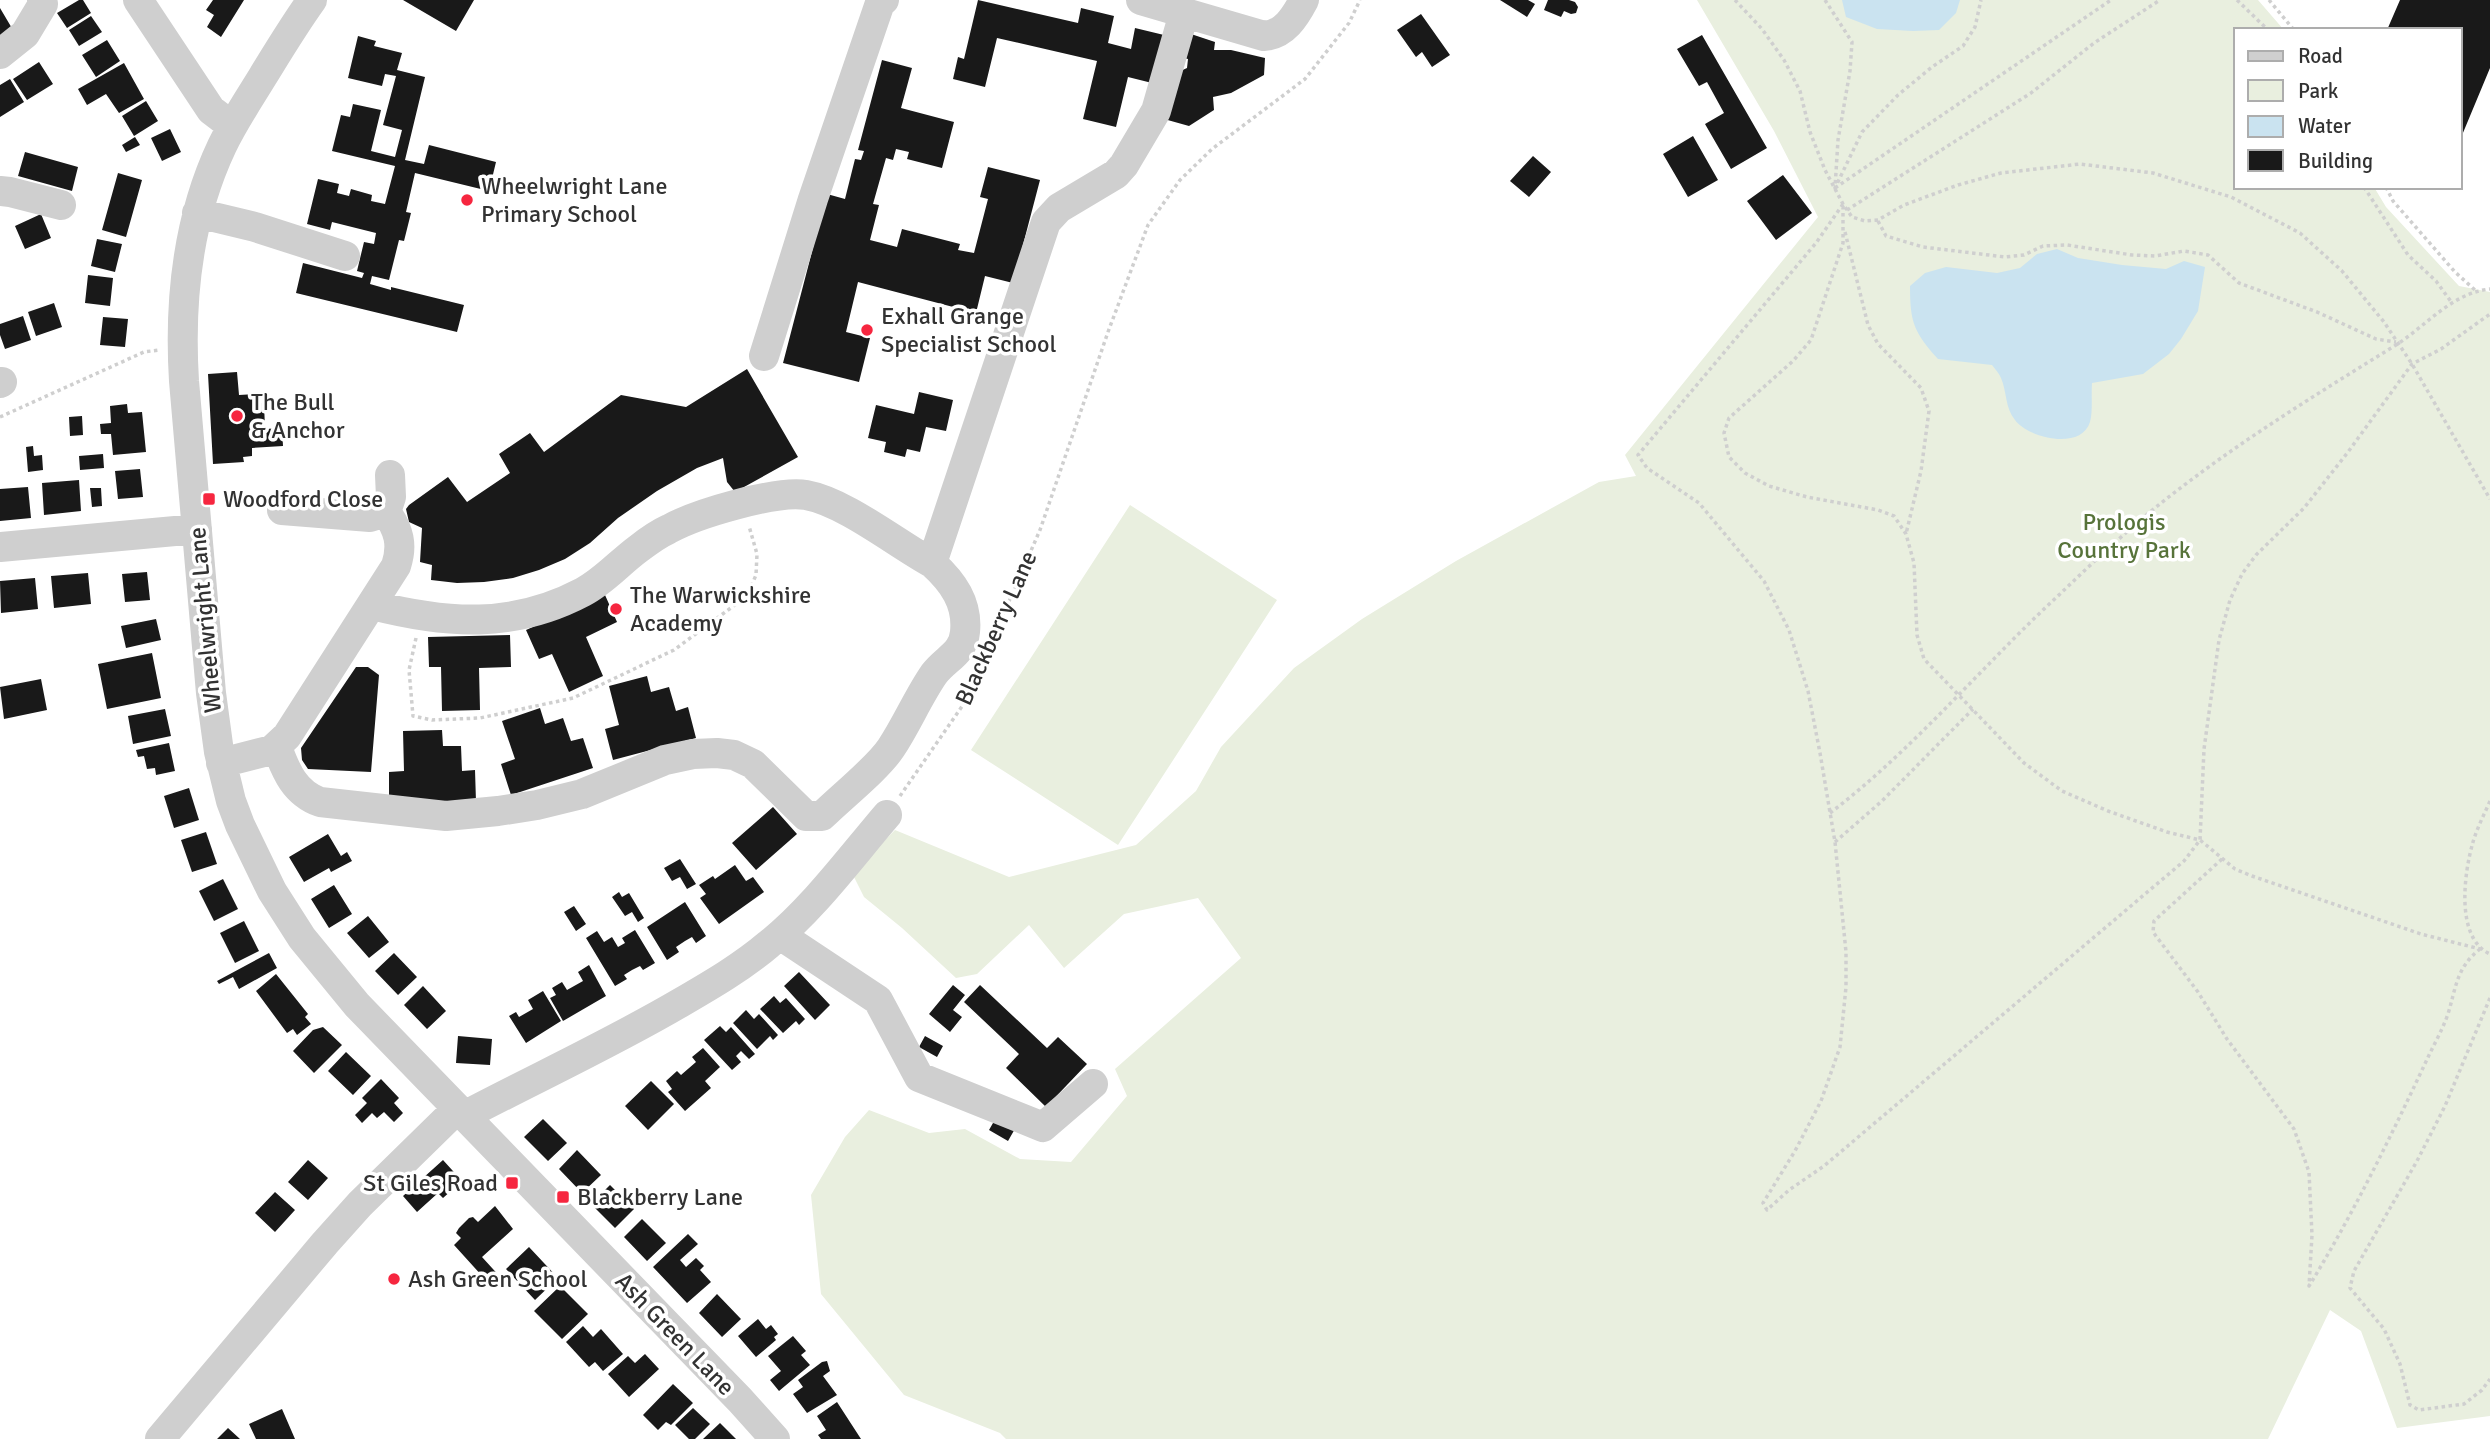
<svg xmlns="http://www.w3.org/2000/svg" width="2490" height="1439" font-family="Signika,sans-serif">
<rect width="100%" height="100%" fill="#fff"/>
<path fill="#e9efdf" d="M1697,0H2258L2284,30H2236V187H2374L2386,207L2459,286L2490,292V1416L2397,1428L2361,1331L2330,1310L2268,1439H1006L1000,1433L904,1395L821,1294L811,1195L845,1137L869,1110L929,1133L965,1129L1020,1159L1071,1162L1127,1096L1115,1069L1241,958L1198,898L1124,914L1064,968L1029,925L977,974L956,978L902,928L864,897L852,873L895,830L1009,877L1136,845L1196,791L1221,747L1294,668L1362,619L1456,561L1599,482L1636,476L1625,455L1818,217L1774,131Z
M1130,505L1277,600L1118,845L971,750Z"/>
<path fill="#cae3f0" d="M1842,0H1960L1956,13L1939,30L1913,31L1877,29L1846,17Z
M2057,249L2078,258L2122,265L2166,269L2184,261L2205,267L2198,311L2181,339L2169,354L2143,374L2092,383C2091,395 2093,411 2090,422C2081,451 2028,438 2015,420C2005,408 2007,392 2001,378C1999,373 1995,369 1992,365L1938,359C1914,332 1910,323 1910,286L1925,273L1946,267L1997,273L2020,268L2037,254Z"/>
<path fill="#191919" d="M79,0H83L91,13L67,28L57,13Z
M213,0H244L221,37L207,27L214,15L206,10Z
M403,0H474L456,31Z
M978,0L1078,23L1081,8L1114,16L1108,43L1131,49L1135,28L1164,35L1152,83L1128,77L1116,127L1083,119L1097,61L997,38L985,87L953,79L958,57L964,59Z
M1500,0H1528L1535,4L1527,17Z
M1548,0H1569L1575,2L1578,7L1576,13L1571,14L1564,11L1561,17L1544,10Z
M2400,0H2490V68L2460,140V30H2387Z
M0,8L13,30L0,38Z
M1421,14L1450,55L1432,67L1422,52L1416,57L1397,30Z
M91,16L102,32L79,46L69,30Z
M1188,33L1215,42L1214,50H1231L1265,58L1264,75L1231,93L1213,97L1214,110L1189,126L1164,119L1176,73L1187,68L1188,59L1180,57Z
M1702,35L1767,148L1731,169L1705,124L1724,113L1707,82L1699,86L1677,49Z
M358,36L376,41L374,46L402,53L397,70L425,77L405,160L424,164L429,145L496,162L489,191L415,173L406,212L411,213L404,241L399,240L389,280L372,276L370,284L391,290V287L464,305L457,332L296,293L303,263L362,278L364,273L357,271L364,242L374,244L376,233L332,222L330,230L307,224L318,179L339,184L337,193L349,196L351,189L372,195L371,201L385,204L395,166L332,151L341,115L350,117L353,104L381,110L371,151L395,157L402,130L383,125L396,76L385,74L382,86L348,78Z
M107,40L120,61L96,77L82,55Z
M882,60L912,68L901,108L954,122L942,168L907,159L909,152L896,149L893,160L886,158L873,204L879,205L870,240L897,247L902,229L960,244L958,250L974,253L988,199L980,197L988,167L1040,180L1013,283L985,276L976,313L858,282L846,332L870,338L859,382L783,363L827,194L845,199L855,159L861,160L864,151L858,150Z
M39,62L53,84L27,100L13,79Z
M124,63L144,99L119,113L106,94L87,105L78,89Z
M10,79L24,102L0,117V85Z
M146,101L158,121L134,136L122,116Z
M170,129L181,152L162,161L151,138Z
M1693,136L1718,180L1688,197L1663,154Z
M135,137L140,145L126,152L122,145Z
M25,152L78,167L72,191L18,176Z
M1533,156L1551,172L1529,197L1510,181Z
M118,173L142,180L126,237L102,230Z
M1783,175L1812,213L1776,240L1747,201Z
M41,214L51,238L25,249L15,226Z
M97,239L122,244L115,272L91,266Z
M88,275L113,278L110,306L85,303Z
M54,303L62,327L36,336L28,312Z
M23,316L31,340L5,349L0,335V324Z
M103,317L128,319L125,347L100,345Z
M747,369L798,457L735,492L727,482L723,458L697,468L657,491L618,518L590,543L565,559L539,570L513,578L484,582L457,583L431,580L432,565L420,562L422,528L409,522L406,509L409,505L448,477L467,502L510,473L499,454L530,433L544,452L621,395L686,407Z
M237,372L239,395L256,394L257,403H264L265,429L282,428L283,446L252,448V456L243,457L244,462L213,464L208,374Z
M919,392L953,400L946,431L926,427L920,452L907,449L905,457L884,452L886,442L868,438L876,405L914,414Z
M127,404L128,413L142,412L146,452L113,455L111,434H101L100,424L111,423L110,406Z
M82,416L83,435L70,436L69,417Z
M33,446L34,456L42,455L43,470L28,472L26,447Z
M103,454L104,468L80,470L79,456Z
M140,469L143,497L118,499L115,471Z
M79,480L81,511L44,515L42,483Z
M28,487L31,518L0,521V489Z
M90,488H101L102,506L92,507Z
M147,572L150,600L125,602L122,574Z
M88,573L91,604L54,608L51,576Z
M35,578L38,609L1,613L0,581Z
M605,595L617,622L586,637L603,676L569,692L552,654L539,659L526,630Z
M156,619L161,640L126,648L121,626Z
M510,635L511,667L479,668L480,710L442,711L441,667H429L428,637Z
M152,653L161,698L107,709L98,664Z
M356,667H368L379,675L371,772L308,769L302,760L301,748Z
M647,676L651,692L669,687L676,711L688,707L696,738L613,760L605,729L619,725L609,686Z
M41,679L47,710L4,719L0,687Z
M540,708L545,724L563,718L571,741L583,738L593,768L511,795L501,764L515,759L502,721Z
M165,709L171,736L133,744L128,716Z
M442,730L443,746H461L462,771L475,770L476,802L389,804V772L404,771L403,731Z
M169,743L175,771L156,775L155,768L147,769L144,756L138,757L136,750Z
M189,788L199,820L174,828L164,796Z
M773,807L797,834L756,870L732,843Z
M206,832L217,864L192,872L181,840Z
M328,834L341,856L347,852L352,861L331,872L329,868L304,882L289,857Z
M680,859L696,884L687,889L680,877L672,881L664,868Z
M735,865L746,881L753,877L764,892L719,924L700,898L706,894L699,885L713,876L715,879Z
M223,879L238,909L214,921L199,891Z
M334,885L352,914L329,928L311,899Z
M619,892L622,897L629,893L644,918L638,922L632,912L625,916L612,897Z
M685,902L706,936L696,943L692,937L685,941L676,947L679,952L667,960L647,927Z
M574,906L586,924L576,931L564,912Z
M368,916L389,942L369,958L347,933Z
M244,921L259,951L235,963L220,933Z
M635,930L655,963L643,970L640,966L632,970L624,975L627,979L615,986L586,938L597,931L604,942L612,937L618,947L625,943L622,938Z
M269,953L277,968L239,989L233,977L219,984L217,981Z
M394,953L417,977L398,995L375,971Z
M589,965L606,996L563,1021L550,998L556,995L552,988L562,982L567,990L583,981L578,972Z
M799,972L830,1005L815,1020L784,986Z
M276,974L308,1014L305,1017L311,1024L297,1035L293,1029L287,1033L256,991Z
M953,985L965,995L953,1010L962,1017L950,1032L929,1014Z
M980,985L1047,1048L1058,1037L1087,1064L1046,1107L1006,1068L1019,1054L964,1002Z
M423,986L446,1011L427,1029L404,1005Z
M543,991L561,1021L526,1043L509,1016L516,1012L519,1017L533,1009L528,1000Z
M774,996L780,1003L786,998L805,1019L799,1025L796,1021L783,1033L760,1009Z
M746,1010L754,1019L759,1014L778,1035L773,1040L770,1036L757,1049L733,1023Z
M720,1026L726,1032L731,1027L755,1054L749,1059L741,1051L736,1056L741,1062L732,1070L704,1040Z
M323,1027L342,1045L314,1073L293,1051L313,1030Z
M458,1036L492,1039L490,1065L456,1063Z
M925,1036L943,1046L937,1057L919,1047Z
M703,1048L720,1067L705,1081L711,1088L685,1111L668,1092L672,1089L666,1081L677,1071L681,1075L696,1062L692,1057Z
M346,1052L371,1076L353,1095L328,1071Z
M381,1079L399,1098L394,1103L403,1113L394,1122L384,1112L377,1118L372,1113L362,1123L355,1115L367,1103L362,1098Z
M651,1081L674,1104L648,1130L625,1106Z
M997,1116L1016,1127L1008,1141L989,1130Z
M543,1119L567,1143L548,1161L524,1137Z
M577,1150L601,1175L582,1193L559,1169Z
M308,1160L328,1178L308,1200L288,1182Z
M443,1160L462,1181L443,1198L438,1193L417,1212L403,1196Z
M610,1185L634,1209L615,1228L591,1204Z
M275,1192L295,1210L275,1232L255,1213Z
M495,1206L513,1229L482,1257L503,1280L493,1288L454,1245L461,1238L456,1233L459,1228L469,1218L473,1217L478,1222Z
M642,1219L666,1243L647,1261L624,1237Z
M688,1234L698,1244L680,1260L686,1267L696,1258L704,1266L700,1270L711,1282L687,1303L653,1267Z
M529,1247L558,1278L535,1300L506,1269Z
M560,1286L588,1314L562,1339L534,1311Z
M717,1294L741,1319L722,1337L699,1313Z
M758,1319L766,1329L771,1325L778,1334L774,1337L776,1340L756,1357L738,1336Z
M583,1326L593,1337L601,1329L623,1354L603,1371L595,1362L589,1367L566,1342Z
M793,1336L806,1351L801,1355L810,1365L779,1391L770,1380L781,1371L768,1356Z
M645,1354L659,1369L629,1397L608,1374L628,1356L635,1363Z
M827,1361L830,1371L823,1376L837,1395L807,1413L793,1394L803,1387L798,1380L822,1362Z
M673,1384L693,1403L671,1425L666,1422L658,1430L643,1415Z
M837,1402L861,1439H821L818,1435L826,1430L817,1416Z
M693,1408L710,1424L695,1439H689L675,1425Z
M282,1409L295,1439H256L249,1424Z
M720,1423L736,1439H703Z
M228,1428L240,1439H217Z"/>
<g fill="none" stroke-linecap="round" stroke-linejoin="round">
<path stroke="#cfcfcf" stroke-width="3.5" stroke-dasharray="3.5 3.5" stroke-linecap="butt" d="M1735,0L1762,29L1784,60L1800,91L1810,132L1825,170L1843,204L1852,217L1865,221L1878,220L1904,205L1958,185L2001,173L2080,164L2153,173L2231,197L2300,233L2342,271L2384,322L2412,364L2490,499
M1825,0L1852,42L1850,71L1838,140L1835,188L1862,132L1898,95L1932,67L1963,46L1975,27L1981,0
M2237,0L2268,30
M2269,0L2294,30
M2364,187L2408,255L2436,281L2452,303
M2386,187L2393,201L2455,272L2475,290
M1835,188L2111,0
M1843,204L1816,243L1638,455L1647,468L1699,503L1764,581L1789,630L1808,691L1820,753L1835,842L1846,952V987L1840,1047L1821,1101L1795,1151L1763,1203L1767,1210L1789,1190L1824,1166L2184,861L2200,840L2204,749L2219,640L2230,600L2242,574L2256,555L2304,508L2348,452L2412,364L2441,349L2490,314
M1843,206V243L1811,340L1793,361L1729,418L1724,433L1729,457L1745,473L1769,486L1807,497L1878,510L1894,516L1906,534L1914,563L1917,635L1924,659L2024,763L2062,791L2108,811L2167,832L2200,840L2235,869L2252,876L2421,934L2480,949
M1847,210L2031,93L2094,43L2160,0
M1878,221L1886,236L1923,247L2005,257L2024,255L2043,246L2067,245L2132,255L2155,256L2184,251L2208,255L2239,283L2317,312L2376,339L2396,342
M1845,232L1868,325L1878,344L1921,388L1929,411L1921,471L1906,534
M0,417L144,352L159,350
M416,638L409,670L413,716L432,720L480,718L573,698L674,650L747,596L756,575L757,554L749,526
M900,796L965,702L1040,530L1108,332L1148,225L1180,180L1212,149L1305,79L1349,23L1360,0
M2490,801C2484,815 2477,828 2473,842C2464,873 2455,938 2490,954
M1830,813C1913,750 1983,665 2060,594C2089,566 2119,538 2150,512C2227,449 2312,397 2396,345C2427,325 2452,293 2490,289
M1835,842L1882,801L1973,709
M2222,859L2154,921L2153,932L2198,992L2227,1039L2294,1129L2309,1172L2312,1235L2309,1286C2355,1211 2393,1132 2430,1053C2436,1041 2443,1028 2448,1014C2456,988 2456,968 2480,949
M2490,998L2445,1106L2417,1161L2354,1271L2350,1288L2384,1329L2400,1364L2410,1405L2419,1410L2464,1404L2482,1390L2490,1379"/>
<path stroke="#cfcfcf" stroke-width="30" d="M138,0L211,110L232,126
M312,0C294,25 279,50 263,76C249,99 234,121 222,146C187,220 179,300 184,381L211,693L219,752L231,801L240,825L272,891L302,938L357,1005L740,1400L775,1439
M1141,0L1264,36C1284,35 1295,17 1304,0
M0,54L25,34L43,4L42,0
M0,191L10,192L61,205
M197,213L255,227L345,256
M764,356L813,199L880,3L884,0
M0,383L2,382
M282,510L370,517L386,512
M386,512L391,497L390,475
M0,547L197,529
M932,563L1046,222L1059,208L1116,174L1124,165L1156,111L1184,13
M277,747C286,772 295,793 320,802L446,816L498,811L537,805L582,794L665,760L693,754L717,753L734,755L753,764L806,816H822C841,797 877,769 891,748C907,724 918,697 934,674C946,658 963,654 965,632C968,603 953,582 932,563C897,544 845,502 806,495C776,490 696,514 669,529C658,534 647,542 638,549C619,563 604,581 583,592C513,629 447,624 372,605
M221,763L272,750L287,736L396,566C403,545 399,530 386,512
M780,935L878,1000L919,1077L1043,1127L1093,1084
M464,1116C536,1078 610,1044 680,1003C711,985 742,967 769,944C812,910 851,857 887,815
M160,1439L325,1243L360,1204L457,1109"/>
</g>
<g fill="#f6263f" stroke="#fff" stroke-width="2.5">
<circle cx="467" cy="200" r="7"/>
<circle cx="867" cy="330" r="7"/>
<circle cx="237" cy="416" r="7"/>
<rect x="202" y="492" width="14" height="14" rx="3.5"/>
<circle cx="616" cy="609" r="7"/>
<rect x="505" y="1176" width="14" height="14" rx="3.5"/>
<rect x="556" y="1190" width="14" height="14" rx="3.5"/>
<circle cx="394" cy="1279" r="7"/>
</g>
<g text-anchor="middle" stroke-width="7" stroke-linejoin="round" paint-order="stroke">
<g font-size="24" fill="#323232" stroke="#fff" text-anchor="start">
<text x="481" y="194">Wheelwright Lane<tspan x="481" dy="28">Primary School</tspan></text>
<text x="881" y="324">Exhall Grange<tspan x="881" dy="28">Specialist School</tspan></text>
<text x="251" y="410">The Bull<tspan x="251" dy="28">&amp; Anchor</tspan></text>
<text x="223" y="507">Woodford Close</text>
<text x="630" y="603">The Warwickshire<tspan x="630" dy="28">Academy</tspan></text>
<text x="498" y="1191" text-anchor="end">St Giles Road</text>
<text x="577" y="1205">Blackberry Lane</text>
<text x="408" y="1287">Ash Green School</text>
</g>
<g font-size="24" fill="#57733a" stroke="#fff">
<text x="2124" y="530">Prologis<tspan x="2124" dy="28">Country Park</tspan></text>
</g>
<g font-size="24" fill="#323232" stroke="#fff">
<text transform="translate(205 620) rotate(-95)" y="8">Wheelwright Lane</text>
<text transform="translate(996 628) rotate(-66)" y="8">Blackberry Lane</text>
<text transform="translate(675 1334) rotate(46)" y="8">Ash Green Lane</text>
</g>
</g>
<rect x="2234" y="28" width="228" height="161" fill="#ffffff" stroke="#adadad" stroke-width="2"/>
<rect x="2248" y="51" width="35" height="10" fill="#cfcfcf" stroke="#adadad" stroke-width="2"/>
<text x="2298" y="63" font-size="21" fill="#323232">Road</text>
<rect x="2248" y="80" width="35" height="21" fill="#e9efdf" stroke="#adadad" stroke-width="2"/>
<text x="2298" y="98" font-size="21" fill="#323232">Park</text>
<rect x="2248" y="116" width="35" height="21" fill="#cae3f0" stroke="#adadad" stroke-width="2"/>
<text x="2298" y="133" font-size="21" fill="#323232">Water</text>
<rect x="2248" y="150" width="35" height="21" fill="#191919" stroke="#adadad" stroke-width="2"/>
<text x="2298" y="168" font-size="21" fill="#323232">Building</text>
</svg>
